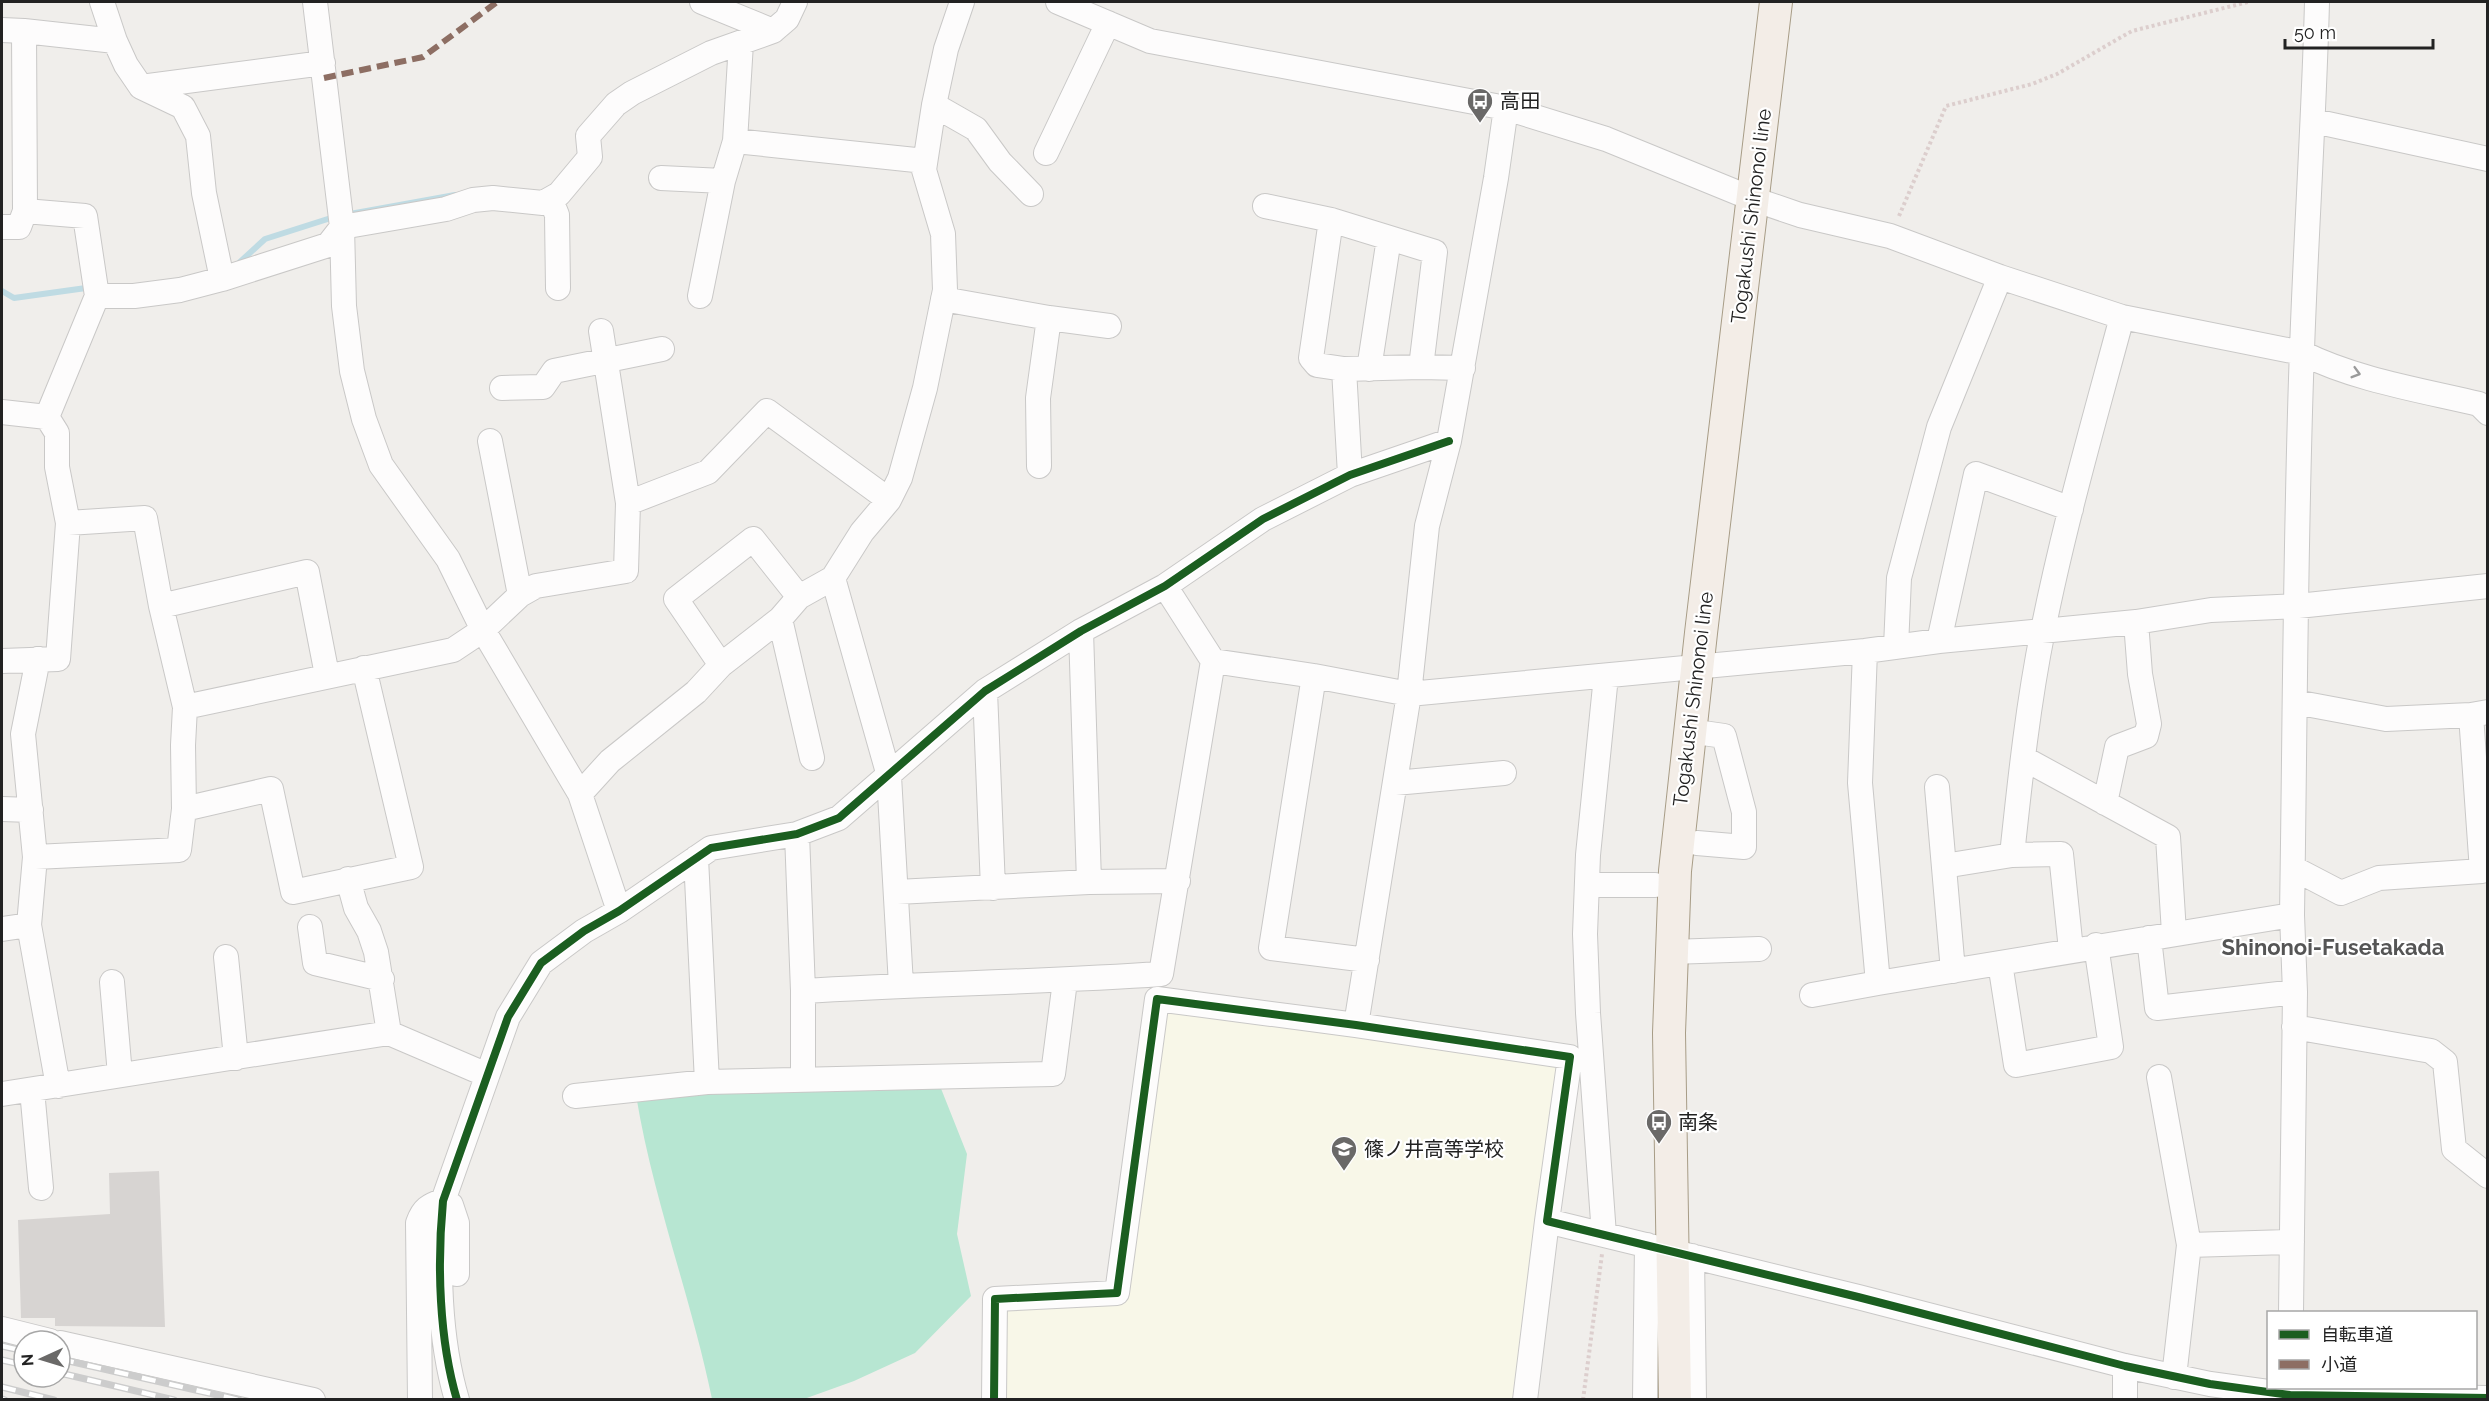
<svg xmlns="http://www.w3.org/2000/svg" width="2489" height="1401" font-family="Raleway,'Noto Sans JP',sans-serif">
<rect width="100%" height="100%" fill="#f0eeeb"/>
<path fill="#f8f7e8" d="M1167,1004L1553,1063L1561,1070L1518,1399L999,1400L1001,1306L1123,1301Z"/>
<path fill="#b7e6d2" d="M940,1086L967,1154L957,1234L971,1296L915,1353L854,1381L804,1399H712C691,1297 653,1199 636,1095Z"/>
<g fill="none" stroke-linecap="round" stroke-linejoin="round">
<path stroke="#bfdbe3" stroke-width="6" d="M350,214L455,195
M240,262L265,239L334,217
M2,291L14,298L86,288"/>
</g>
<path fill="#d7d4d2" d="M159,1171L165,1327L55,1326V1318H21L18,1220L110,1214L109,1173Z"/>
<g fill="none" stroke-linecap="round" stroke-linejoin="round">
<g stroke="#c9c8c7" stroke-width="26">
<path id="minor" d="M702,2L773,31
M1058,2L1150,41L1506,108L1606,139L1753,199L1800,215L1890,236L2000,277L2122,317L2302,353C2356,380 2420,390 2479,404L2488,413
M2,30L24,31L25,211L19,227H2
M24,31L115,41L102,2
M115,41L126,65L141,87L183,107L198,136L204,193L222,279
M141,87L323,63
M934,105L976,129L1000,162L1031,194
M2314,121L2488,159
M735,141L925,161
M1046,153L1108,23
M661,178L723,181
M551,200L557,215L558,288
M1265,206L1331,220L1435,252L1421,367L1344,369L1350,475
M25,211L85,216L97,296L47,417
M1331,220L1311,358L1317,365L1344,369
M97,296H134L180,290L222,279L328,245L342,227L315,2
M700,296L723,181L735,141L741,43
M943,299L1049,318L1109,326
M1421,367L1463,368
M1369,369L1389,238
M502,388L543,387L554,371L662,349
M2,412L47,417
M490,441L520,595
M1039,466L1038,398L1049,318
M628,503L708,472L767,411L889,500
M68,523L145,518L161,606L185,707
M833,578L889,776L901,985
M1165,586L1213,661L1314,676L1409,694L1865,651L1939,641L2136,622L2211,610L2298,606L2488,586
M161,606L307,572L327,675
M780,619L812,758
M1081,631L1089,882
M1939,641L1976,474L2071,509
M1896,647L1899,578L1939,427L2000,277
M1865,651L1860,783L1878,983L2292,915
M38,659L23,734L35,857L29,925L58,1086
M2,661L58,659L68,523L57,467V433L47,417
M721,665L676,599L753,539L799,597
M1314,676L1271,948L1367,960
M985,691L993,888
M2295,702L2386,719L2471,715L2488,712
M1689,731L1724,736L1744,812V847L1697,843
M2023,758L2168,837L2174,933
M1395,783L1504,773
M1937,787L1953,971
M580,794L610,761L696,692L721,665L780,619L799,597L833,578L862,532L889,500L900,478L925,388L945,290L943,234L924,170L934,105L946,49L962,2
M2105,803L2117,747L2146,736L2149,724L2140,674L2136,622
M2,809L31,810
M184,809L271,789L293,892L411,867L364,668
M797,834L803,991V1079
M2012,855C2020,780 2028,704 2043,630C2064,525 2094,421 2122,317
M35,857L179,850L184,809L183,745L185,707L453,650L483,630L520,595L536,586L626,571L628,503L601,331
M696,858L707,1082
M1944,866L2012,855L2061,854L2071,950
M2293,868L2341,893L2379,878L2482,871L2471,715
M348,879L356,908L369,931L376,952L389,1033
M1587,885H1655
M897,892L1089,882L1178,881
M619,911L580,794L483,630L448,559L381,465L364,419L352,371L344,306L342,227L446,209L473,200L493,198L543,203L559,194L590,157L588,136L616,104L632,93L711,53L773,31L787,19L795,2
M310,927L315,963L382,979
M2,929L29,925
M2149,938L2157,1008L2295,992
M1671,952L1759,949
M226,957L236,1058
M2000,963L2016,1065L2111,1047L2096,945
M112,982L120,1075
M803,991C923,984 1042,982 1161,974L1213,661
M1812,995L1878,983
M1356,1025L1409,694L1427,526L1449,441L1496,178L1506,108
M2294,1027L2431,1051L2445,1062L2454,1149L2488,1176
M2159,1077L2189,1245L2174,1377
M32,1090L41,1188
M2,1094L389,1033L487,1075
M575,1096L707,1082L1053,1074L1065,981
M1604,1235L1588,1013L1585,934L1588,855L1606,676
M2189,1245L2292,1242
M1692,1256L1694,1400
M2291,1312L2295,992L2292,915C2295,727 2295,538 2302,350C2306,234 2314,118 2317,2
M2,1329L50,1341
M60,1343L313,1400
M420,1400L418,1223C423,1209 429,1205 443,1201L451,1205L457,1223V1274
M457,1400C439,1339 437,1264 443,1201L508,1017L541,963L584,931L619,911L711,848L797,834L839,818L985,691L1081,631L1165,586L1263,519L1350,475L1449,441
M994,1400L995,1299L1117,1293L1157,999L1356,1025L1570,1057L1547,1221L1858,1297L2125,1366L2210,1384L2290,1395L2488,1398
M1525,1400L1547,1221
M1645,1400L1647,1245
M2125,1400V1366"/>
</g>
<g stroke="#a79c86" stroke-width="34">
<path id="major" d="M1675,1400L1669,1033L1675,871L1701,633L1776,2"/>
</g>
<path stroke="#dccecd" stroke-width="4" stroke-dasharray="3 3" stroke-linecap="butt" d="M1899,216L1946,106L2032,84L2057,74L2132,31L2248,2
M1583,1400L1602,1254"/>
<use href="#minor" stroke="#fdfcfc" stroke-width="24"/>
<use href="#major" stroke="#f3ede7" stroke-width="32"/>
<g stroke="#ccc" stroke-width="7">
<path id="rail" d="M2,1346L24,1351
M60,1359L239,1400
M2,1360L24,1365
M60,1373L174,1400
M2,1387L54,1400
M2,1399L5,1400"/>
</g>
<use href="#rail" stroke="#fff" stroke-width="4.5" stroke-dasharray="14" stroke-linecap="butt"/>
<path stroke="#8d6e63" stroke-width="6" stroke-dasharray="12 6" stroke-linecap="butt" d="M324,78L423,57L497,2"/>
<g stroke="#fff" stroke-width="11">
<path id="cycleway" d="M457,1400C439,1339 437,1264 443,1201L508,1017L541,963L584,931L619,911L711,848L797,834L839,818L985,691L1081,631L1165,586L1263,519L1350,475L1449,441
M994,1400L995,1299L1117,1293L1157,999L1356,1025L1570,1057L1547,1221L1858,1297L2125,1366L2210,1384L2290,1395L2488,1398"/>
</g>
<use href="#cycleway" stroke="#1b5e20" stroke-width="8"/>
</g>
<defs><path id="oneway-chevron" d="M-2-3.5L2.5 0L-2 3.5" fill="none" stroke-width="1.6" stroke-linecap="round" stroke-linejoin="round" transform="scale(1.5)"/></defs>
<use stroke="#9a9a9a" href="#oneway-chevron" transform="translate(2356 373) rotate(16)"/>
<defs>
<g id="bus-pin" transform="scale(1.35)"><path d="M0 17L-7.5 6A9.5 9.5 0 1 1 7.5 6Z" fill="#6a6968" stroke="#fff"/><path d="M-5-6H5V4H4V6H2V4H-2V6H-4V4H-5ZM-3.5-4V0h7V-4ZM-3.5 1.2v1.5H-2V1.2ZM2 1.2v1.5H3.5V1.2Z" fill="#fff"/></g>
<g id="school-pin" transform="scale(1.35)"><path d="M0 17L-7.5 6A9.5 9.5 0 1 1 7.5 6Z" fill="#6a6968" stroke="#fff"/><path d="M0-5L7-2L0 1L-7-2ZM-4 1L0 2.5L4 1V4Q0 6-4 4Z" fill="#fff"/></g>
</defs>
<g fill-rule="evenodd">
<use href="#bus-pin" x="1480" y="101"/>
<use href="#bus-pin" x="1659" y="1122"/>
<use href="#school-pin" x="1344" y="1149"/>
</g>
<g text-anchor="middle" stroke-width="4.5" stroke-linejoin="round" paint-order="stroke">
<g font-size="20" fill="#222" stroke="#fff" text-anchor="start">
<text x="1500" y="108">高田</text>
<text x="1678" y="1129">南条</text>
<text x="1364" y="1156">篠ノ井高等学校</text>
</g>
<g font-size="20" fill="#222" stroke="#fff">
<text transform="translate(1751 216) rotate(-83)" y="7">Togakushi Shinonoi line</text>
<text transform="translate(1693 699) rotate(-83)" y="7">Togakushi Shinonoi line</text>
</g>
<g font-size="22" font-weight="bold" fill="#555" stroke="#fff">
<text x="2333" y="955">Shinonoi-Fusetakada</text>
</g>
</g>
<rect width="2489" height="1401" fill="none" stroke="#222222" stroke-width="6"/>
<rect x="2267" y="1311" width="210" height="78" fill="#ffffff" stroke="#a7a7a7" stroke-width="1.5"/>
<rect x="2279" y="1330" width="30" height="9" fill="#1b5e20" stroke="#a7a7a7" stroke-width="1.5"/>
<text x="2321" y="1341" font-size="18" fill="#222222">自転車道</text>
<rect x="2279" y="1360" width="30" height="9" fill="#8d6e63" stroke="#a7a7a7" stroke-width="1.5"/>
<text x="2321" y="1371" font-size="18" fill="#222222">小道</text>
<g transform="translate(42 1359) rotate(266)"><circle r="28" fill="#ffffff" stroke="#a7a7a7" stroke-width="1.5"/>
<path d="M0-4.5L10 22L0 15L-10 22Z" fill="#6a6968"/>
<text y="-9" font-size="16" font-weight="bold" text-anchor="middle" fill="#222222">N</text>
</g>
<path d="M2285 39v9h148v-9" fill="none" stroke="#222222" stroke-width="3"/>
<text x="2294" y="39" font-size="18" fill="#222222" stroke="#ffffff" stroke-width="4.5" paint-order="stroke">50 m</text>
</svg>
